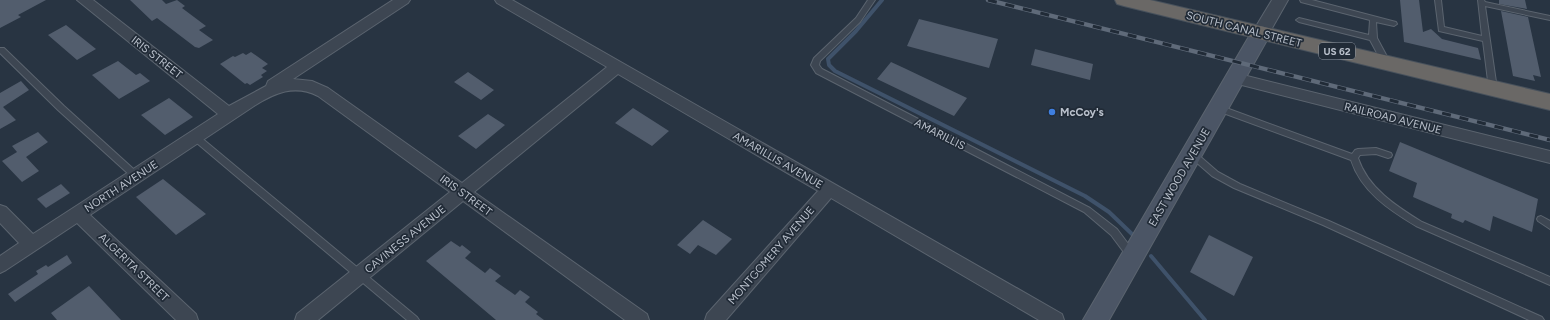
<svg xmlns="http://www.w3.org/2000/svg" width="1550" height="320" font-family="Figtree,sans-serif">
<rect width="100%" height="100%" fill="#283442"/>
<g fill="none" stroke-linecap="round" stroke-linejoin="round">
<path stroke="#3f526a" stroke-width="4" d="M882,0L856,31L828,59L829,65L835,71L1085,196L1109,212L1133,235
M1151,256L1205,320"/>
</g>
<path fill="#525d6d" d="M0,0H46L18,15L21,17L0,28Z
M130,0H162L166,4L177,0L185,6L182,8L206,26L199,30L213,40L199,48L195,47L157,18L152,21Z
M1400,0H1419L1423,32L1431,29L1442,39L1478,48L1481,60L1404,42Z
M1499,0H1525L1527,9L1499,4Z
M1501,11L1528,17L1541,77L1533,75L1535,81L1513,76Z
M919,19L998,39L989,68L907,46Z
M66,25L96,49L77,60L48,35Z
M1035,49L1093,64L1090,80L1031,65Z
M251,52L268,64L262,68L267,71L261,75L263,77L250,85L247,83L245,84L220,64L233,56L235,57L243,53L246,55Z
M118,61L136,75L140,73L150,81L119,99L92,75Z
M891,62L904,68L967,98L954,116L877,79Z
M468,72L494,90L481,100L454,82Z
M21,81L29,90L3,107L16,120L0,129V93Z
M169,98L193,117L165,135L141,115Z
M633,108L669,131L652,146L615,123Z
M488,114L505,125L476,149L458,136Z
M38,132L48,142L26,157L39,171L22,182L2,161L17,152L12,146Z
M1400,142L1538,199L1532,232L1493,216L1490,231L1465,220L1463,223L1451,218L1452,214L1413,197L1417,183L1389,171Z
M163,179L206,214L176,235L136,197Z
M61,184L70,193L46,208L37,199Z
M703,220L732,239L716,255L698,245L690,254L677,245Z
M1209,235L1253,257L1234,296L1190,272Z
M451,241L460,247L462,245L471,252L465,258L485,273L490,268L501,276L495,281L515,295L520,290L530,297L525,302L538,312L536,314L544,320H496L426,261Z
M67,255L72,263L15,302L8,294L38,274L36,271L46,265L48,267Z
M89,286L121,320H57L51,313Z"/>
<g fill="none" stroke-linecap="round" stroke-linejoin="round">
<g stroke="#5b646f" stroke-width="2">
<path id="service" d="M868,0H875L860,22L820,61L819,65L822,69L1090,208L1117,229L1135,253L1136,256L1135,259L1132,260L1129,259L1111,235L1084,212L816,73L811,65L814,58L856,18Z
M1300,0H1312L1396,22L1397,24L1394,26L1376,22L1377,38L1391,64L1390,66H1384L1370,40L1299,22L1296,20L1299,18L1369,35L1370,20L1301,2Z
M1435,0H1441L1444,27L1482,36L1478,0H1484L1485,2L1550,16V20L1485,6L1497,89L1493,92L1489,89L1483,41L1439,31Z
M0,48H4L64,106L139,174L140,176L139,178H133L58,110L0,53Z
M1218,105L1352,154L1355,150L1358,149L1376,148L1391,153L1392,155L1391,157L1388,158L1376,154L1360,155L1358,158C1368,188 1396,206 1422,222L1550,277V285L1416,226C1389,210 1361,191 1351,160L1215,110L1214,108Z
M195,134L198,135L417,317L419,320H407L192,139L191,137L192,135Z
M1192,151L1195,152L1218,172L1240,184L1329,221L1542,317L1544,320H1529L1323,225L1234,188L1212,176L1189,156L1188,154L1189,152Z
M1541,216L1550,221V229L1538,221L1537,219L1538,217Z"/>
</g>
<g stroke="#5b646f" stroke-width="2">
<path id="minor" d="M77,0H93L229,106L266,86L268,81L393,0H410L408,3L293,79L312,81L328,88L462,183L607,67L497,3L495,0H512L1062,314L1064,320H1039L831,198L726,320H705L707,314L818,191L618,74L474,192L647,314L649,320H625L463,201L318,320H295L297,314L450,192L318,96C294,84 275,93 254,106L90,215L196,314L198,320H176L77,223L6,270L0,273V256L19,243L0,223V205L6,207L33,234L218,114Z
M1235,73L1550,151V163L1230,82L1228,78L1230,74Z"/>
</g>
<g stroke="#5b646f" stroke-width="2">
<path id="tertiary" d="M1272,0H1288L1267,37L1261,39L1255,37L1252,33Z"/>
</g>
<g stroke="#5b646f" stroke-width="2">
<path id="secondary" d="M1261,26L1268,28L1271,33L1109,320H1083L1251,33L1254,28Z"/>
</g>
<g stroke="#47515c" stroke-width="2">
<path id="trunk" d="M1115,0H1150L1550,94V110L1124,6L1117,4Z"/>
</g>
<use href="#service" fill="#3d4652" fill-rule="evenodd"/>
<use href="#minor" fill="#3d4652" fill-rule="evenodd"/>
<use href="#tertiary" fill="#3d4652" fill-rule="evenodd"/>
<use href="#secondary" fill="#4b5565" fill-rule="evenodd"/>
<use href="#trunk" fill="#6a6866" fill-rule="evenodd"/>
<g stroke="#5f6a79" stroke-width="4.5">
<path id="rail" d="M988,0L1550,140"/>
</g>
<use href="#rail" stroke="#212b37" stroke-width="3" stroke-dasharray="9" stroke-linecap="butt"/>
</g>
<circle fill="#3f7fe0" stroke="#212b37" stroke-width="1.5" cx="1052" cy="112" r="4"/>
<g text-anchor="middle" stroke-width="3.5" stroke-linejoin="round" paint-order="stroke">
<rect fill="#212b37" stroke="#8c949f" stroke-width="1" x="1319" y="43" width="36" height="16" rx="3"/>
<g font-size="10" font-weight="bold" fill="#bac1cc">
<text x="1337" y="55">US 62</text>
</g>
<g font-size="11" fill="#bac1cc" stroke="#212b37">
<text transform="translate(1244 29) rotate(14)" y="4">SOUTH CANAL STREET</text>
<text transform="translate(157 57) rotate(38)" y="4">IRIS STREET</text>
<text transform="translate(1393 118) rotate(14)" y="4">RAILROAD AVENUE</text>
<text transform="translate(940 134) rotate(27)" y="4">AMARILLIS</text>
<text transform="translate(778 160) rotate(30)" y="4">AMARILLIS AVENUE</text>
<text transform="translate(1179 177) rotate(-60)" y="4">EAST WOOD AVENUE</text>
<text transform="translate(121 186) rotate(-33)" y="4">NORTH AVENUE</text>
<text transform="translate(466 195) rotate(36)" y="4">IRIS STREET</text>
<text transform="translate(405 239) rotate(-39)" y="4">CAVINESS AVENUE</text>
<text transform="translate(771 255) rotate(-49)" y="4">MONTGOMERY AVENUE</text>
<text transform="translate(134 267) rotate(44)" y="4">ALGERITA STREET</text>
</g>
<g font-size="11" font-weight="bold" fill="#bac1cc" stroke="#212b37" text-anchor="start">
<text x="1060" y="116">McCoy's</text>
</g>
</g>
</svg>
